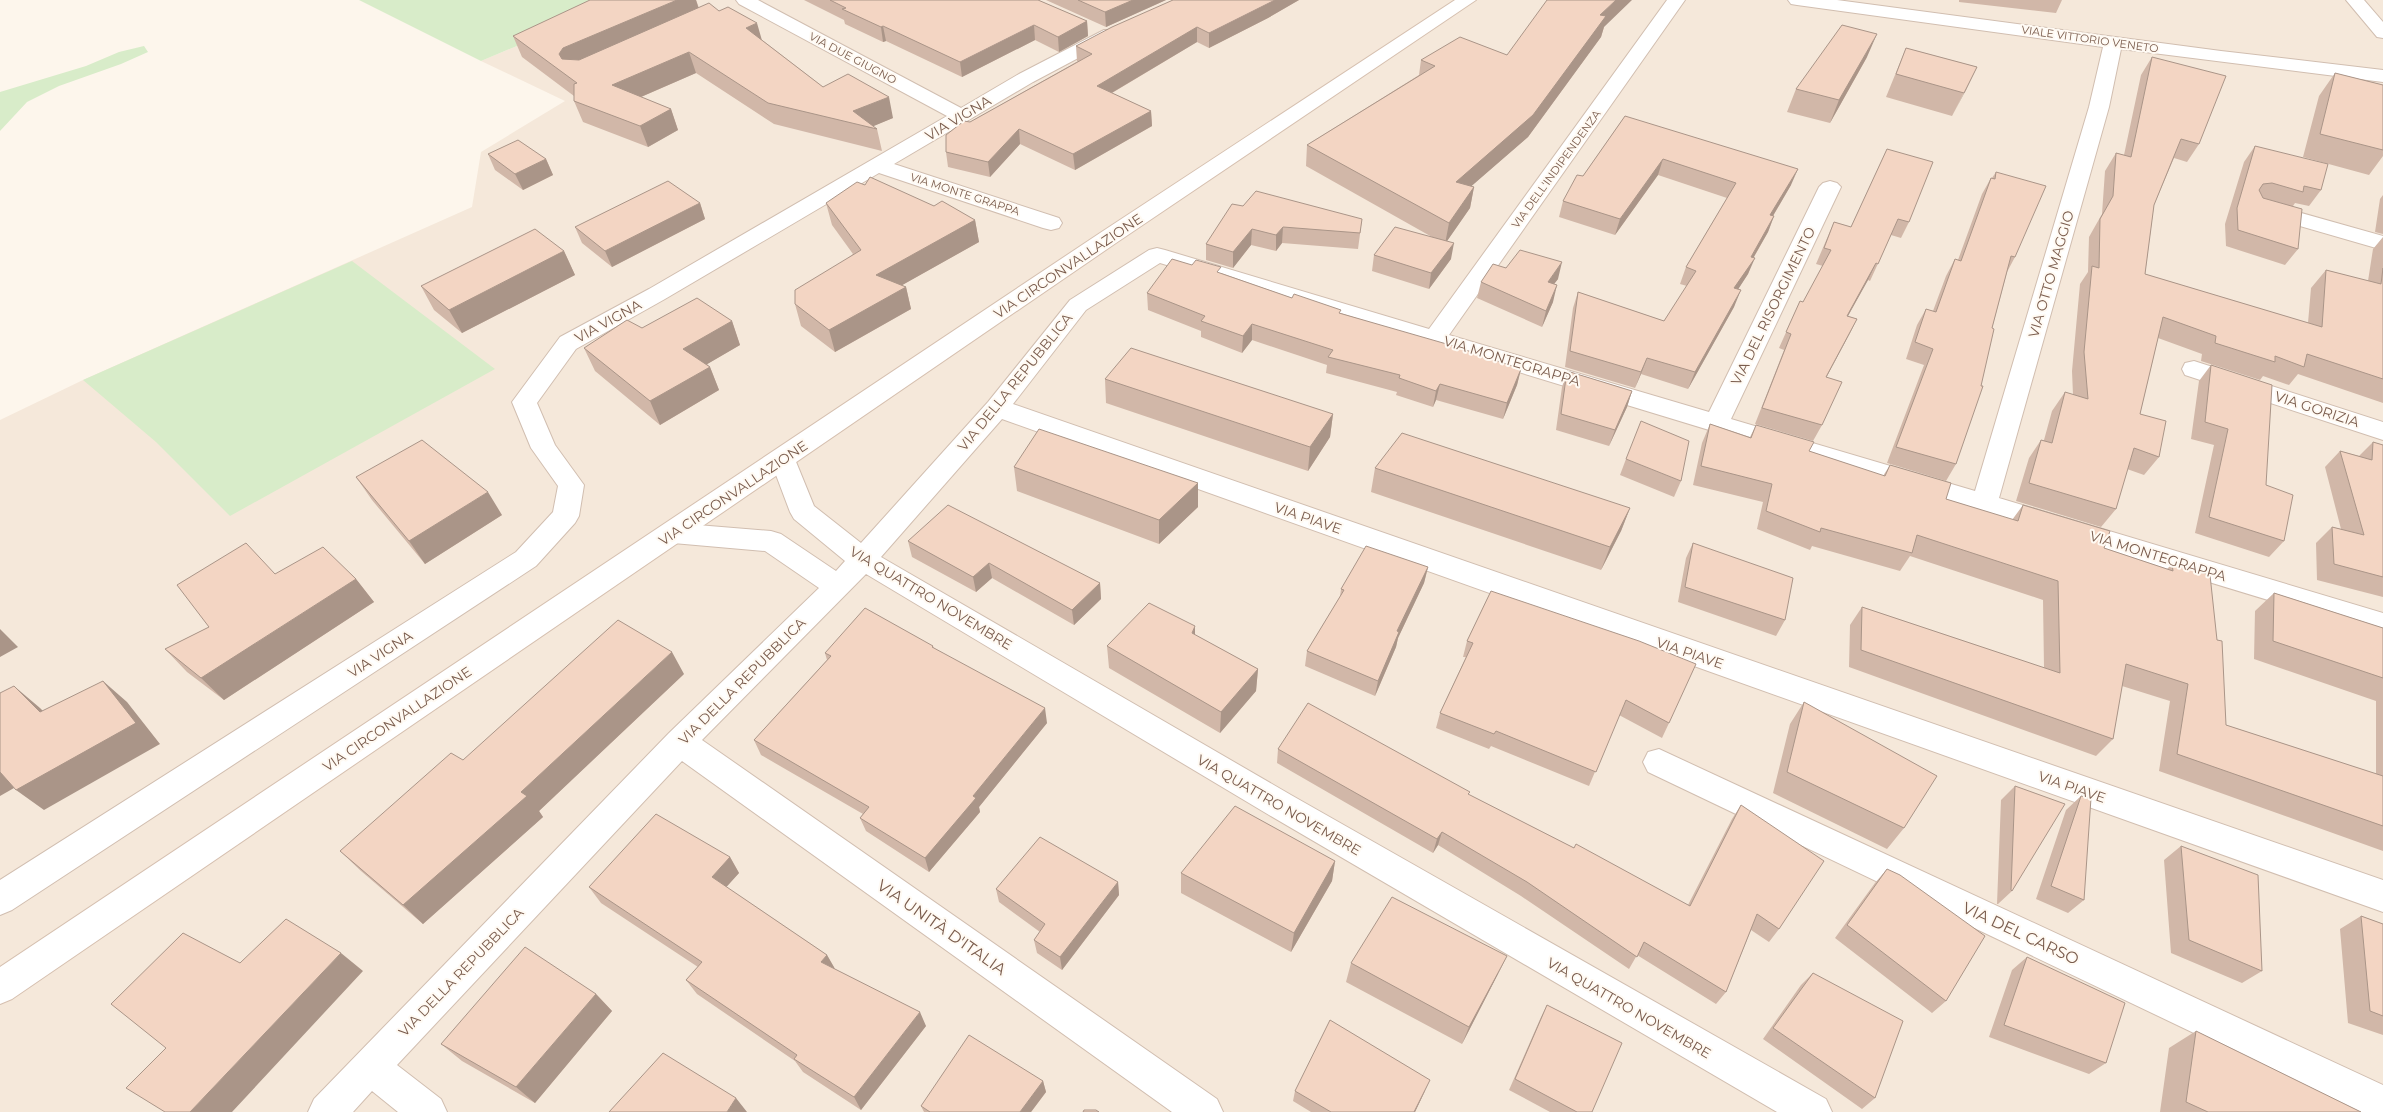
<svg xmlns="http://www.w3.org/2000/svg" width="2383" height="1112" font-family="Montserrat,sans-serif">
<rect width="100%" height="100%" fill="#fdf6ec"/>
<path fill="#f5e8da" d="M626,0H2383V1112H0V420L83,380L472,207L481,152L565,101L481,61Z"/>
<path fill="#d8ecc9" d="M359,0H626L481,61Z
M144,46L148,52L121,64L59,86L27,102L0,131V92L86,66L119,52Z
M352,261L495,369L230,516L156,442L83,380Z"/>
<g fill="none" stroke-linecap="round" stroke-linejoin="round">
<g stroke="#d1beb0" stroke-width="2">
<path id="minor" d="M736,0H758L961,108L1019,74L1104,30H1116L1119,34L1116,38L1033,82L894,164L1059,218L1062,223L1059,228L1051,230L1043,228L879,173L665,299L576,349L537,403L555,445L584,485L579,516L575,523L536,566L12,910L0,915V880L516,552L553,512L558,486L531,448L512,402L560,337L649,289L947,116L739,4Z
M1667,0H1685L1449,335L1709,412L1819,187L1823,183L1830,181L1837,183L1841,187L1731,419L1975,491L2089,107L2103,47L1797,5L1791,4L1788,0H1837L2221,51L2383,70V82L2121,49L2109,107L1999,498L2383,613V635L1160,263L1086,310L1013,404L2383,880V912L1002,419L881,557L1291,795L1826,1099L1832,1112H1777L1269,815L866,574L702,740L1217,1099L1223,1112H1172L682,761L397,1065L441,1099L447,1112H398L372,1091L353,1112H308L314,1099L669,733L819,588L765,551L673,543L663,540L659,533L663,526L673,523L771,531L781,534L836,571L845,561L794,519L790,512L770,459L774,452L783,450L792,452L814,506L861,543L988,402L1070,300L1149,250L1157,248L1165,250L1429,329Z
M2346,0H2364L2383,22V38L2377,37Z
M2266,203L2383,236V250L2258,214L2255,209L2258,204Z
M2194,361L2383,422V440L2185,375L2182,369L2185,363Z
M1659,749L2383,1085V1112H2359L1648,772L1643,762L1648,752Z"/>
</g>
<g stroke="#d6c0b0" stroke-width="2">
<path id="secondary" d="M1455,0H1476L1116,243L12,999L0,1004V967L1100,233Z"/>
</g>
<use href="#minor" fill="#fff" fill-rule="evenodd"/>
<use href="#secondary" fill="#fff" fill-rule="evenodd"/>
</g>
<path fill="#d1b7a8" d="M696,0L699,8L762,40L823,87L893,118L873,126L877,129L882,151L774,124L696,73L641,97L671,109L678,130L648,147L583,122L574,101V96L522,57L513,36Z
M804,0H1038L1087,21L1088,36L1059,52L1035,40L962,77L886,41L883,42L845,24L844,20Z
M1046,0H1166L1106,27Z
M1173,0H1299L1268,18L1209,48L1197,42L1112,93L1151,111L1152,126L1075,170L1020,144L990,177L948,167L946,152L970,122L1078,61H1077L1076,46Z
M1959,0H2062L2056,13L1959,2Z
M1604,27L1601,37L1528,137L1471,186L1474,187L1470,208L1447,241L1451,259L1429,289L1372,271L1374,255L1432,237L1306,166L1307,145L1419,75L1421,60L1507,55Z
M1906,48L1977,67L1952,116L1886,97Z
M1867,57L1830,123L1787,112L1796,89Z
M2152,57L2199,144L2187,162L2174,158L2154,205L2145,274L2308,323L2311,288L2326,270L2368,281L2373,249L2383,237V403L2298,374L2289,385L2263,376L2260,380L2201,361L2202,354L2158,338L2140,414L2159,457L2144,475L2127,469L2116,509L2101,527L2016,501L2029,458L2041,440H2044L2052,411L2065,392L2073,395L2072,371L2080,284L2088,272L2089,237L2102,214L2105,171L2116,153L2124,155L2141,75Z
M2335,73L2383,85V156L2369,175L2303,157L2319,96Z
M1625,116L1791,185L1773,216H1774L1768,232L1754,257L1748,274L1738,289L1734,307L1688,389L1641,374L1635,388L1565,367L1573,308L1578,292L1664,321L1687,286L1680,284L1686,267L1727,198L1658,175L1615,235L1559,217L1563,201L1583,176Z
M2255,146L2321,190L2309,206L2295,203L2293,206L2298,249L2285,265L2226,246L2225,224L2244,162Z
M1887,149L1909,222L1901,238L1891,235L1870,281L1868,280L1848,316L1857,319L1826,377L1822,425L1813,441L1755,424L1784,350L1779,348L1800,301L1803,302L1823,266L1816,264L1834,222L1851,227Z
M488,154L546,159L553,175L523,190L495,170Z
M1996,172L2015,257L2007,272L1956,464L1946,481L1887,463L1924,365L1906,359L1917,325L1926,309L1933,311L1946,276L1955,259L1958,260L1982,194L1991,178H1992Z
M865,185L934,206L975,220L979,242L902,285L906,287L911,309L835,352L801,326L795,304L853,254L832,225L826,203Z
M2383,195V234L2375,232L2380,199Z
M700,203L705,219L612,267L582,243L575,227Z
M1243,206L1362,219L1358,249L1282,243L1276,251L1251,245L1233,268L1206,260V244Z
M564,251L575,275L462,333L434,310L421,286Z
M1506,268L1558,279L1554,284L1553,302L1542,327L1477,298L1481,282Z
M1221,273L1292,298L1521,369L1517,385L1503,419L1436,400L1433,407L1396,395L1397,392L1326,373L1327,365L1252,340L1242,353L1201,337V331L1148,310L1147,293Z
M732,321L740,345L707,364L710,367L719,390L660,425L595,371L584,348L642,328Z
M2211,365L2266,485L2284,541L2269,557L2195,533L2214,445L2191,439L2199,381Z
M1567,371L1632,391L1627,407L1609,446L1556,430L1562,387Z
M1105,379L1333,414L1330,437L1308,471L1106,403Z
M1710,424L1750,437L1756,425L1809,451L1883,476L1890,465L1946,499L2012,520L2023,505L2104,548L2167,569L2172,564L2226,725L2376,774V701L2254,659L2255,611L2274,593L2383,628V851L2159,771L2170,701L2122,686L2113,739L2096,756L1849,667L1850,625L1862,607L2044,668L2043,600L1910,556L1900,571L1812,546L1810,550L1757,529L1763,502L1693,485L1702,443Z
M2373,442L2383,445V597L2317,580L2316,543L2332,527L2341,529L2325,467L2340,451L2359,456Z
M1626,459L1681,481L1674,497L1620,475Z
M1014,467L1198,483V507L1159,544L1017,491Z
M1375,468L1630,508L1621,531L1601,570L1371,492Z
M356,477L502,515L425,564L372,500Z
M908,541L1100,583L1101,599L1074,625L992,578L976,592L912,557Z
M1693,543L1785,620L1776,636L1678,602L1686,558Z
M1428,567L1424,583L1398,638L1396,647L1375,696L1305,666L1307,651L1340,597L1341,589Z
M275,574L356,579L374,602L224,700L187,672L165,649L209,627Z
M1491,591L1669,723L1662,738L1619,715L1589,786L1491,746L1489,749L1436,728L1440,713L1466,657H1463L1467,641Z
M1195,635L1258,669L1256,691L1220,733L1109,668L1107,646Z
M933,646L934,648L1047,723L979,807L980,812L929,872L866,831L860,818L863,814L761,755L754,740L827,660L825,653Z
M684,674L539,811L543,817L423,924L361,871L340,851L463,760Z
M1804,702L1904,828L1887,849L1773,793L1790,724Z
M1278,749L1469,795L1688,905L1732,819L1741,805L1779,929L1769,942L1751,930L1726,992L1716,1004L1637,955L1629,969L1521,896L1438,845L1433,853L1277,763Z
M2015,786L2012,891L1998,904H1997L2001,800Z
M2081,796L2084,900L2068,913L2036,899L2066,810Z
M2181,846L2262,971L2242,983L2171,953L2164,860Z
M730,857L739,873L726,887L827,955L835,969L926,1026L861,1110L803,1072L795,1061L697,994L686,980L698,967L601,903L589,887Z
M1335,861L1332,881L1291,952L1181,893V873Z
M1887,869L1946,1001L1932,1013L1835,938L1875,883Z
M1118,882L1119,895L1062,970L1037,953L1034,940L1040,932L999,902L996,889Z
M2361,916L2383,924V1035L2348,1023L2340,929Z
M2027,957L2106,1063L2089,1074L1989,1037L2012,970Z
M1351,963L1498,974L1462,1044L1346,982Z
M1813,973L1875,1098L1862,1109L1763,1039L1801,985Z
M596,994L612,1011L535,1103L462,1061L441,1044Z
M1547,1005L1592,1112H1550L1509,1090L1541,1017Z
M2196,1031L2361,1112H2160L2169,1048Z
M1043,1081L1046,1092L1031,1112H924L921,1106Z
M1295,1091H1425L1415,1112H1311L1293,1101Z"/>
<path fill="#aa9588" d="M677,0H696L700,13L567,75L559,54L563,48Z
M1133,0H1166L1106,27L1105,12Z
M1275,0H1299L1268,18L1209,48V33Z
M1616,0H1632L1604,27L1601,37L1528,137L1452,203L1456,182L1600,15Z
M1087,21L1088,36L1059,52L1058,37Z
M757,23L763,44L746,28Z
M1034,25L1035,40L962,77L960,62Z
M883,26L886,41L883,42L881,27Z
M1197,27V42L1098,101L1097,86Z
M1877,34L1867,57L1830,123L1839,100Z
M689,52L696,73L620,106L612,85Z
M1977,67L1966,90L1952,116L1964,93Z
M889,97L893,118L869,128L853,111Z
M671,109L678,130L648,147L640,126Z
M1151,111L1152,126L1075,170L1073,154Z
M1019,129L1020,144L990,177L988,162Z
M546,159L553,175L523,190L515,174Z
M1663,159L1658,175L1615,235L1620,219Z
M1798,169L1791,185L1764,231L1770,215Z
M1474,187L1470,208L1445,244L1449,223Z
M700,203L705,219L612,267L605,251Z
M1774,216L1768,232L1748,267L1755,258L1748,274L1728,305L1734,288Z
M975,220L979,242L881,297L876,275Z
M1283,227L1282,243L1276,251V235Z
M1252,229L1251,245L1233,268V252Z
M1454,243L1451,259L1429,289L1431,273Z
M564,251L575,275L462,333L449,310Z
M1562,262L1558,279L1543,298L1548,282Z
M1876,263L1868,280L1839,332L1847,316Z
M1557,285L1553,302L1542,327L1546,311Z
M906,287L911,309L835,352L829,330Z
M1741,290L1734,307L1688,389L1695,372Z
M1857,319L1849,335L1818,393L1826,377Z
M732,321L740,345L692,373L683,349Z
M1252,324V340L1242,353L1243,336Z
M1647,358L1641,374L1635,388L1641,372Z
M710,367L719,390L660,425L650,401Z
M1521,369L1517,385L1503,419L1507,403Z
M1440,384L1436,400L1433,407L1436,391Z
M1632,391L1627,407L1609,446L1615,430Z
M1333,414L1330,437L1308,471L1310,447Z
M1198,483V507L1159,544V520Z
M488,492L502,515L425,564L409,541Z
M1630,508L1621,531L1601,570L1610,547Z
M989,563L992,578L976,592L973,577Z
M1428,567L1424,583L1398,638L1396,647L1375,696L1378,681L1397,631Z
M356,579L374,602L224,700L201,678Z
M1100,583L1101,599L1074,625L1072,610Z
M1195,626V649L1192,633Z
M0,629L18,647L0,657Z
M672,652L684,674L539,811L543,817L423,924L403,905L521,792Z
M1258,669L1256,691L1220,733L1221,712Z
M103,681L127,702L160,744L44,810L16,790Z
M14,686L40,708L66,734L40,712Z
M1045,708L1047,723L979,807L980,812L929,872L925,858L973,796Z
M0,769L21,784L0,796Z
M1442,832L1438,845L1433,853L1437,839Z
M730,857L739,873L721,893L712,877Z
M1335,861L1332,881L1291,952L1294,933Z
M1118,882L1119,895L1062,970L1060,957Z
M341,953L363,971L232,1112H190Z
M827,955L835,969L821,962Z
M1507,956L1498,974L1462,1044L1469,1027Z
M596,994L612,1011L535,1103L516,1087Z
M920,1012L926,1026L861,1110L854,1097Z
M1430,1080L1415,1112H1414Z
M1043,1081L1046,1092L1031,1112H1020Z
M736,1098L747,1112H727Z"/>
<path fill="#f3d5c3" stroke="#aa9588" d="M590,0H677L563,48L559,54L562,59L579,60L709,3L719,11L728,7L757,23L746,28L823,87L848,74L889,97L853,111L877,129L768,103L689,52L612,85L671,109L640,126L574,101V84L577,83L513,36Z
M830,0H1038L1087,21L1058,37L1034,25L960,62L883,26L881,27L842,9L846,8Z
M1078,0H1133L1105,12Z
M1173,0H1275L1209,33L1197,27L1097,86L1151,111L1073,154L1019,129L988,162L946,152V135L964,121L970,122L1092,54L1076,46L1112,27Z
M1547,0H1616L1600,15L1606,16L1533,115L1456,182L1474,187L1449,223L1307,145L1435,66L1421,60L1460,37L1507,55Z
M1842,25L1877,34L1839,100L1796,89Z
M1906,48L1977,67L1964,93L1896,74Z
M2152,57L2226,76L2199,144L2181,139L2154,205L2145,274L2322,327L2326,270L2381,284L2383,268V379L2307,354L2304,367L2275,356V362L2215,343L2216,336L2163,317L2140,414L2166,421L2159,457L2134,448L2116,509L2029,483L2041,440L2052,443L2065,392L2088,399L2084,352L2092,266L2099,268L2100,219L2113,196L2116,153L2131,157Z
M2335,73L2383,85V150L2320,134Z
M1625,116L1798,169L1770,215L1774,216L1751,257L1755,258L1734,288L1741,290L1695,372L1647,358L1641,372L1570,351L1578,292L1664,321L1696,271L1686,267L1736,183L1663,159L1620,219L1563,201L1577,175L1583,176Z
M518,140L546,159L515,174L488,154Z
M2255,146L2328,164L2321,190L2304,186L2303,192L2272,183L2263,184L2259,190L2263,198L2302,209L2298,249L2238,230L2237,208Z
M1887,149L1933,162L1909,222L1898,219L1878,264L1876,263L1847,316L1857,319L1826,377L1842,382L1822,425L1762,408L1791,334L1786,332L1800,301L1803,302L1831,250L1824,248L1834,222L1851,227Z
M1996,172L2046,186L2015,257L2011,256L1992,328L1994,329L1981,386H1983L1956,464L1896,447L1933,349L1915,342L1926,309L1936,312L1955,259L1961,261L1991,178L1995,179Z
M870,177L934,206L942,201L975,220L876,275L906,287L829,330L795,304V290L861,250L826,203L857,182L865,185Z
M668,181L700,203L605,251L575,227Z
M1256,191L1362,219L1360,233L1283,227L1276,235L1252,229L1233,252L1206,244L1232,204L1243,206Z
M1395,227L1454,243L1431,273L1374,255Z
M535,229L564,251L449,310L421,286Z
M1520,250L1562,262L1548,282L1557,285L1546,311L1481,282L1493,264L1506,268Z
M1172,259L1192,265L1196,260L1221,267L1217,272L1292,298L1294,294L1341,310L1339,313L1457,347L1521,369L1507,403L1440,384L1436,391L1399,378L1400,375L1328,357L1333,350L1252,324L1243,336L1201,321L1205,316L1147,293Z
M697,298L732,321L683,349L710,367L650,401L584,348L627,320L642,328Z
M1131,348L1333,414L1310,447L1105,379Z
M2211,365L2272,385L2266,485L2293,495L2284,541L2209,517L2228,429L2205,422Z
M1567,371L1632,391L1615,430L1561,414Z
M1641,421L1689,441L1681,481L1626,459Z
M1710,424L1751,438L1756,425L1814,442L1809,451L1885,476L1890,465L1951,483L1946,499L2018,521L2023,505L2110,531L2104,548L2173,571L2172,564L2210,575L2217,640L2222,641L2226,725L2383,776V826L2177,754L2188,684L2126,664L2113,739L1861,650L1862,607L2060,673L2058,581L1917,535L1912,553L1821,528L1820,532L1766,511L1772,484L1701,466Z
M1039,429L1198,483L1159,520L1014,467Z
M1402,433L1630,508L1610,547L1375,468Z
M422,440L488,492L409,541L356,477Z
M2373,442L2383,445V577L2334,564L2332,527L2364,535L2340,451L2372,460Z
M948,505L1100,583L1072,610L989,563L973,577L908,541Z
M246,543L275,574L323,547L356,579L201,678L165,649L209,627L177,585Z
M1693,543L1793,578L1785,620L1685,587Z
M1366,546L1428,567L1397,631L1399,632L1378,681L1307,651L1344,590L1341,589Z
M1491,591L1639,641L1696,664L1669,723L1626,700L1596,772L1496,731L1494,734L1440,713L1473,643L1467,641Z
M2274,593L2383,628V678L2273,641Z
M1149,603L1195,626L1192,633L1258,669L1221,712L1107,646Z
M865,608L933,646L932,647L1045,708L973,796L976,798L925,858L860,818L869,807L754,740L831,656L825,653Z
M618,620L672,652L521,792L527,796L403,905L340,851L451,753L463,760Z
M103,681L136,723L16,790L0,772V693L14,686L40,712Z
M1804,702L1937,776L1904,828L1787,772Z
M1308,703L1470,792L1468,794L1574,848L1576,844L1690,906L1741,805L1824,861L1779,929L1757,914L1726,992L1644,942L1637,957L1527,882L1442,832L1437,839L1278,749Z
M2015,786L2065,804L2012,891L2011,890Z
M2081,796L2091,798L2084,900L2051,886Z
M1235,806L1335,861L1294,933L1181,873Z
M656,814L730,857L712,877L827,955L821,962L920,1012L854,1097L794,1059L797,1055L686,980L702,962L589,887Z
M1040,837L1118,882L1060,957L1034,940L1045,924L996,889Z
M2181,846L2258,875L2262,971L2189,940Z
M1887,869L1900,875L1985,936L1946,1001L1847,925Z
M1392,897L1507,956L1469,1027L1351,963Z
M2361,916L2383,924V1016L2370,1011Z
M286,919L341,953L190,1112H165L126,1088L166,1048L111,1004L183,933L240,963Z
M525,947L596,994L516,1087L441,1044Z
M2027,957L2125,1003L2106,1063L2004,1025Z
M1813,973L1903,1021L1875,1098L1773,1028Z
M1547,1005L1622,1043L1592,1112H1577L1515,1079Z
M1330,1020L1430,1080L1414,1112H1331L1295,1091Z
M2196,1031L2361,1112H2208L2186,1102Z
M969,1035L1043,1081L1020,1112H930L921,1106Z
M663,1053L736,1098L727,1112H609Z
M1084,1110H1096L1099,1112H1083Z"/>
<g text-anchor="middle" stroke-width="4" stroke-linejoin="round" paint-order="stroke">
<g font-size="11" fill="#7a5c4d" stroke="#fffaf3">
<text transform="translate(2090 39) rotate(8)" y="4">VIALE VITTORIO VENETO</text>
<text transform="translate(853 58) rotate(28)" y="4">VIA DUE GIUGNO</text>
<text transform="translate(1556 169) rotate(-54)" y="4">VIA DELL'INDIPENDENZA</text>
<text transform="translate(965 194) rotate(18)" y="4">VIA MONTE GRAPPA</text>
</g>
<g font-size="14" fill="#7a5c4d" stroke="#fffaf3">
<text transform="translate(958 118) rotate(-31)" y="5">VIA VIGNA</text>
<text transform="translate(1068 266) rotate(-34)" y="5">VIA CIRCONVALLAZIONE</text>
<text transform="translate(2051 274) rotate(-74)" y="5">VIA OTTO MAGGIO</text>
<text transform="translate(1773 306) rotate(-64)" y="5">VIA DEL RISORGIMENTO</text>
<text transform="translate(608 321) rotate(-29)" y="5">VIA VIGNA</text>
<text transform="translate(1512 361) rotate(17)" y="5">VIA MONTEGRAPPA</text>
<text transform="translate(1015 382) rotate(-51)" y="5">VIA DELLA REPUBBLICA</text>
<text transform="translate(2317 409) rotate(18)" y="5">VIA GORIZIA</text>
<text transform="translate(733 493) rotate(-34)" y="5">VIA CIRCONVALLAZIONE</text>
<text transform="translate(1308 518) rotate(19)" y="5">VIA PIAVE</text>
<text transform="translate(2158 556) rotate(17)" y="5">VIA MONTEGRAPPA</text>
<text transform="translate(931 598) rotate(31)" y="5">VIA QUATTRO NOVEMBRE</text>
<text transform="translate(1690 653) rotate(19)" y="5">VIA PIAVE</text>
<text transform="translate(380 654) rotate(-33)" y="5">VIA VIGNA</text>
<text transform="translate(742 681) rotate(-45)" y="5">VIA DELLA REPUBBLICA</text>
<text transform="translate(397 719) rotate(-34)" y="5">VIA CIRCONVALLAZIONE</text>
<text transform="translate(2072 787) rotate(19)" y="5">VIA PIAVE</text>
<text transform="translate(1279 805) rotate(30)" y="5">VIA QUATTRO NOVEMBRE</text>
<text transform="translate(461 972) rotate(-46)" y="5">VIA DELLA REPUBBLICA</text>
<text transform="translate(1629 1008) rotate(30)" y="5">VIA QUATTRO NOVEMBRE</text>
</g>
<g font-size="16" fill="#7a5c4d" stroke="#fffaf3">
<text transform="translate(942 927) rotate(35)" y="6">VIA UNITÀ D'ITALIA</text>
<text transform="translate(2021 933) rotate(25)" y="6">VIA DEL CARSO</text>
</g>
</g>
</svg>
